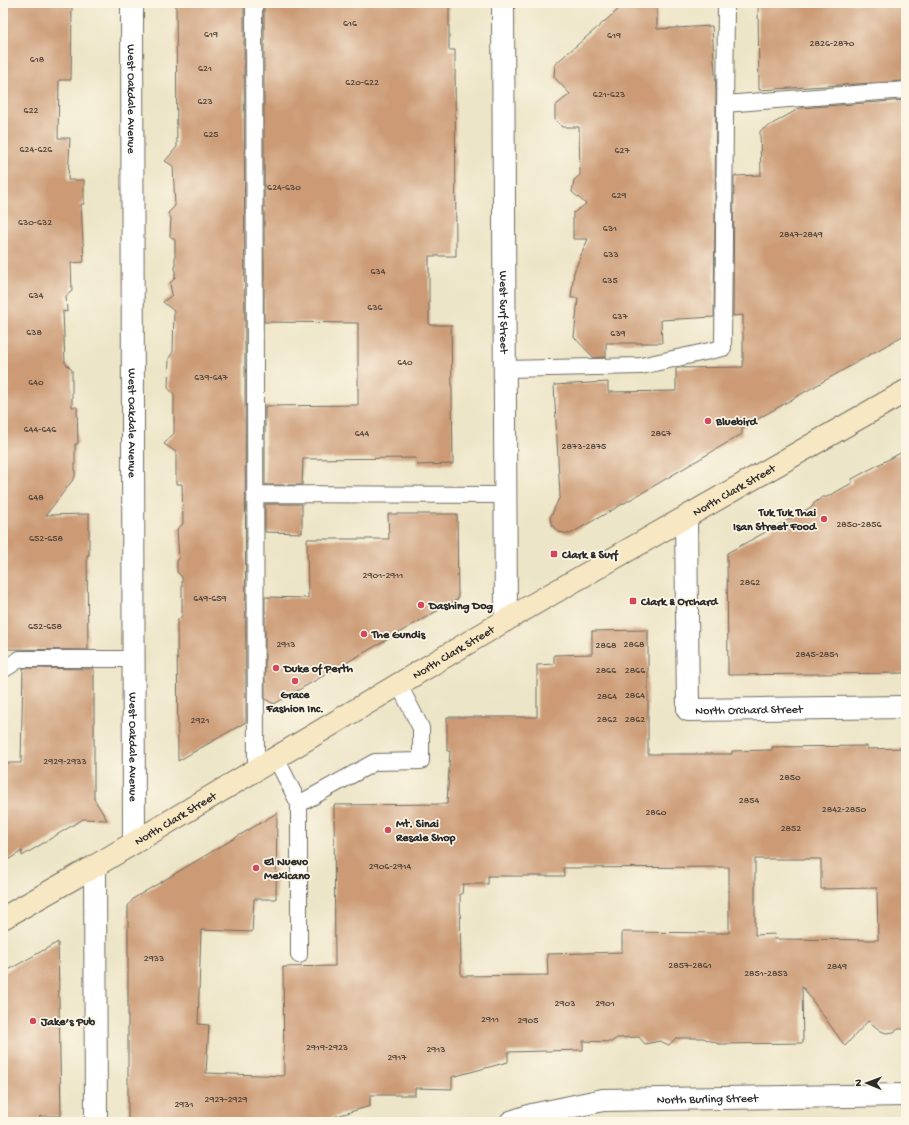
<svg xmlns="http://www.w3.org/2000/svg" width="909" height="1125" font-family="'Gochi Hand',sans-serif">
<rect width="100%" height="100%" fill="#fcf5e5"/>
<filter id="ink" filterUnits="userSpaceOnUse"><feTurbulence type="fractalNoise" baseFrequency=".025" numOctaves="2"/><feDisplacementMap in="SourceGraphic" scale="8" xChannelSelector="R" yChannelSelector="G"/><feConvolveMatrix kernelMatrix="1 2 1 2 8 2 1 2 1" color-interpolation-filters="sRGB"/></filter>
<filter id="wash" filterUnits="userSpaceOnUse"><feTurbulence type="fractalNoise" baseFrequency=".012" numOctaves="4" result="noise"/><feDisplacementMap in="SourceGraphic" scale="16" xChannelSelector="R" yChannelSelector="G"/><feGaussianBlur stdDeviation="0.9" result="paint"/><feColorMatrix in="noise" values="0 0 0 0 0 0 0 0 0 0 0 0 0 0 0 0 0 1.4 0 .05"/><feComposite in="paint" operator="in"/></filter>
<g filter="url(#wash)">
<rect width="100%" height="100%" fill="#ede5c7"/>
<g id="blocks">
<path fill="#cc9b76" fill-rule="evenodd" d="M3,3H72L71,80H59L58,138H70L68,180H84V204H81L84,262L71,263L72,291L66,296L67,312L63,311L65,363L72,370V407H77L78,444H75V477L46,515L89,514V555H87L88,650L3,649Z
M176,3H244L246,722L178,761L177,621L182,616V577L177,572V561L179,559L177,529L183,524L182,484H176V452L164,444L174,433V394L168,388L169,358L173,352L174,311L163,302L172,295L170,283L175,278V240L170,236L171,218L168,213L175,206L173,166L165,161L177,147Z
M264,3H449V50H455L456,256H429V325H451L453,464L417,465L416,458L303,459L302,485H265V406L358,405V323L264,322Z
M626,3H657V29L712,26L716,91L714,317L661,320L662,343H606V357L594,358L574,337L578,298H571L574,272L588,239H573V213L586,204L572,192L574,180L580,175L579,127H562L555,120V106L570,94L554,77L555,64Z
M758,3H906V81L759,90Z
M906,100V334L742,428V434L647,490L570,534L559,532L553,527L550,518L560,496L554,385L608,382V392L676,391V368L743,367V315L733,316L734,176L761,175L760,131L800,108Z
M906,450V673L728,675L727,553L812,507L814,503L823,497H827L852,483V479L863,473Z
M265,504H302V533L265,532Z
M388,514H457L458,599L274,704L265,699V597L308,598L307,539H389Z
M648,630V754H732V751L772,750V747L867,746V749L906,748V1029H898L894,1032L886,1033L881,1031L868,1021L845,1046L802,986L803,1043L719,1044L703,1038H676L669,1045L660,1041L645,1044L639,1037L617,1038L611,1042L583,1041V1050L508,1052V1062L452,1077V1089L415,1088V1095H370V1106L317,1122H128V906L134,898L277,813L276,899H254L252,932L201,930L198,1024L209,1025L206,1073L284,1076L283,967L335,966L334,805L447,804L450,751H447V717H537V665L554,664V655L592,654V631ZM755,859H821V889L877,888L878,940L774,939L775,934L755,935ZM729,867V933L622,932V952L547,954L548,975L461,976L460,894H462L463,884H488V876H564L563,868Z
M23,668L94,669V799L107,820L83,819L22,856V851L3,863V763H21Z
M58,942L61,1116H40L38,1122H3V973Z"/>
</g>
</g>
<g filter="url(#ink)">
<use href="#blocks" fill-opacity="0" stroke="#6f6c62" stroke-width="1"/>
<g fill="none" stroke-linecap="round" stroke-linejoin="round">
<g stroke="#6f6c62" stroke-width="18">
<path id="service" d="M254,3L256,770
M725,104L906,90
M505,369L641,366L723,348L726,3
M255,494L506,495
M3,670L20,659H135
M276,758L299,804V955
M299,804L375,762L421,761V728L399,685"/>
</g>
<g stroke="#6f6c62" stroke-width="24">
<g id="minor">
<path id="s1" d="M132,3L134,842"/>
<path id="s2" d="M503,3L506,620"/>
<path id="s3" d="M686,518L688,710L906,707"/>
<path d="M95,866L96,1122"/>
<path id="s4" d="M511,1122L532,1115L603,1100L906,1095"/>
</g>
</g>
<g stroke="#6f6c62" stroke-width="24">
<g id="secondary">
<path id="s5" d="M3,918L95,866L506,620L906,391"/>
</g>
</g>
<use href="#service" stroke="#fff" stroke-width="16"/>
<use href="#minor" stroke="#fff" stroke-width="22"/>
<use href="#secondary" stroke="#f7e8c3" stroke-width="22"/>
</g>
</g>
<g fill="#d1495b" stroke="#fcf5e5" stroke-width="1.5">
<circle cx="708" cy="421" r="4"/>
<circle cx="824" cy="519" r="4"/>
<rect x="550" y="550" width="8" height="8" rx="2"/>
<rect x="629" y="597" width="8" height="8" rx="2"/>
<circle cx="421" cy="605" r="4"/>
<circle cx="364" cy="634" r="4"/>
<circle cx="276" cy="668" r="4"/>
<circle cx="295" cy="681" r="4"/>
<circle cx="388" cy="830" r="4"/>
<circle cx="256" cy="868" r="4"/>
<circle cx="33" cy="1021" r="4"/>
</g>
<g text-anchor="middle" stroke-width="3.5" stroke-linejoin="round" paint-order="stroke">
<g font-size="10" fill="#53473e">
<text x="350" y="26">616</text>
<text x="211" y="37">619</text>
<text x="614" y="38">619</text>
<text x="832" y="46">2826-2870</text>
<text x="37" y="62">618</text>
<text x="205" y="71">621</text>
<text x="362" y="85">620-622</text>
<text x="609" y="97">621-623</text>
<text x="205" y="104">623</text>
<text x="31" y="113">622</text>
<text x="211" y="137">625</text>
<text x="36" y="152">624-626</text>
<text x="622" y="153">627</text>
<text x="284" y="190">624-630</text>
<text x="619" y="198">629</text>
<text x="35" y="225">630-632</text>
<text x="610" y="231">631</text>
<text x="801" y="237">2847-2849</text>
<text x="611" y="257">633</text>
<text x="378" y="274">634</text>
<text x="610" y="283">635</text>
<text x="36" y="298">634</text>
<text x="375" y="310">636</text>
<text x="620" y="319">637</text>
<text x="34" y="335">638</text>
<text x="618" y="336">639</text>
<text x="405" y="365">640</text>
<text x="211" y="380">639-647</text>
<text x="36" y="385">640</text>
<text x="40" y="432">644-646</text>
<text x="362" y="436">644</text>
<text x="661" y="436">2867</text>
<text x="584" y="449">2873-2875</text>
<text x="36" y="500">648</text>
<text x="859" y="527">2850-2856</text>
<text x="46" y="541">652-658</text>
<text x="383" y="578">2901-2911</text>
<text x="750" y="585">2862</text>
<text x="210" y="601">649-659</text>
<text x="45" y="629">652-658</text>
<text x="286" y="647">2913</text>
<text x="634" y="647">2868</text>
<text x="606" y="648">2868</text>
<text x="817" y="657">2845-2851</text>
<text x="606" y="673">2866</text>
<text x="635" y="673">2866</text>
<text x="635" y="698">2864</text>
<text x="607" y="699">2864</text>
<text x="607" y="722">2862</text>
<text x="635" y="722">2862</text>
<text x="200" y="723">2921</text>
<text x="65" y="764">2929-2933</text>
<text x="790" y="780">2850</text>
<text x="749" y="803">2854</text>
<text x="844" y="812">2842-2850</text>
<text x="656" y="815">2860</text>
<text x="791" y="831">2852</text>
<text x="390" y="869">2906-2914</text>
<text x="154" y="961">2933</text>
<text x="690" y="968">2857-2861</text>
<text x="837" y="969">2849</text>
<text x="766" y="976">2851-2853</text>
<text x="565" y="1006">2903</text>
<text x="605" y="1006">2901</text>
<text x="490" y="1022">2911</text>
<text x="528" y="1023">2905</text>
<text x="327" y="1050">2919-2923</text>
<text x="436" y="1052">2913</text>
<text x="397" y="1060">2917</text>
<text x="226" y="1102">2927-2929</text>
<text x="184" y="1107">2931</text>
</g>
<g font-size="12" fill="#2b2b2b" stroke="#fcf5e5">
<text dy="4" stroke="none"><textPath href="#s1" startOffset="96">West Oakdale Avenue</textPath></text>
<text dy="4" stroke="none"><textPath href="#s2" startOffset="309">West Surf Street</textPath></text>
<text dy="4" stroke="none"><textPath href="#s1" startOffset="420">West Oakdale Avenue</textPath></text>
<text dy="4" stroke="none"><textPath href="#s5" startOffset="847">North Clark Street</textPath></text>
<text dy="4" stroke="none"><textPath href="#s5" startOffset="523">North Clark Street</textPath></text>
<text dy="4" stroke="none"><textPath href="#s3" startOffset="253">North Orchard Street</textPath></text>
<text dy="4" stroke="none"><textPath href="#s1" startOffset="744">West Oakdale Avenue</textPath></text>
<text dy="4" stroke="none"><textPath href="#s5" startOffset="199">North Clark Street</textPath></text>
<text dy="4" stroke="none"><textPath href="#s4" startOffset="199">North Burling Street</textPath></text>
</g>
<g font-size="12" font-weight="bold" fill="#2b2b2b" stroke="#fcf5e5" text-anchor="start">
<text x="716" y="425">Bluebird</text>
<text x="816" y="516" text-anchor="end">Tuk Tuk Thai<tspan x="816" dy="14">Isan Street Food</tspan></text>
<text x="562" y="558">Clark &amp; Surf</text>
<text x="641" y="605">Clark &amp; Orchard</text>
<text x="429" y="609">Dashing Dog</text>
<text x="372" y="638">The Gundis</text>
<text x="284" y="672">Duke of Perth</text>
<text x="295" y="698" text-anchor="middle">Grace<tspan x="295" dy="14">Fashion Inc.</tspan></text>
<text x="396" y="827">Mt. Sinai<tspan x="396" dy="14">Resale Shop</tspan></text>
<text x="264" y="865">El Nuevo<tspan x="264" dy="14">Mexicano</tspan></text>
<text x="41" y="1025">Jake’s Pub</text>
</g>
</g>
<rect width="909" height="1125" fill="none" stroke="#fcf5e5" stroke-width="16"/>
<g transform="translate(867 1083) rotate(271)" stroke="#fcf5e5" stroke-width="3" paint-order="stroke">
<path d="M0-3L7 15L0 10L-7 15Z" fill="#2b2b2b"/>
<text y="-6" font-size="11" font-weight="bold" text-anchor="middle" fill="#2b2b2b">N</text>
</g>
</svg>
